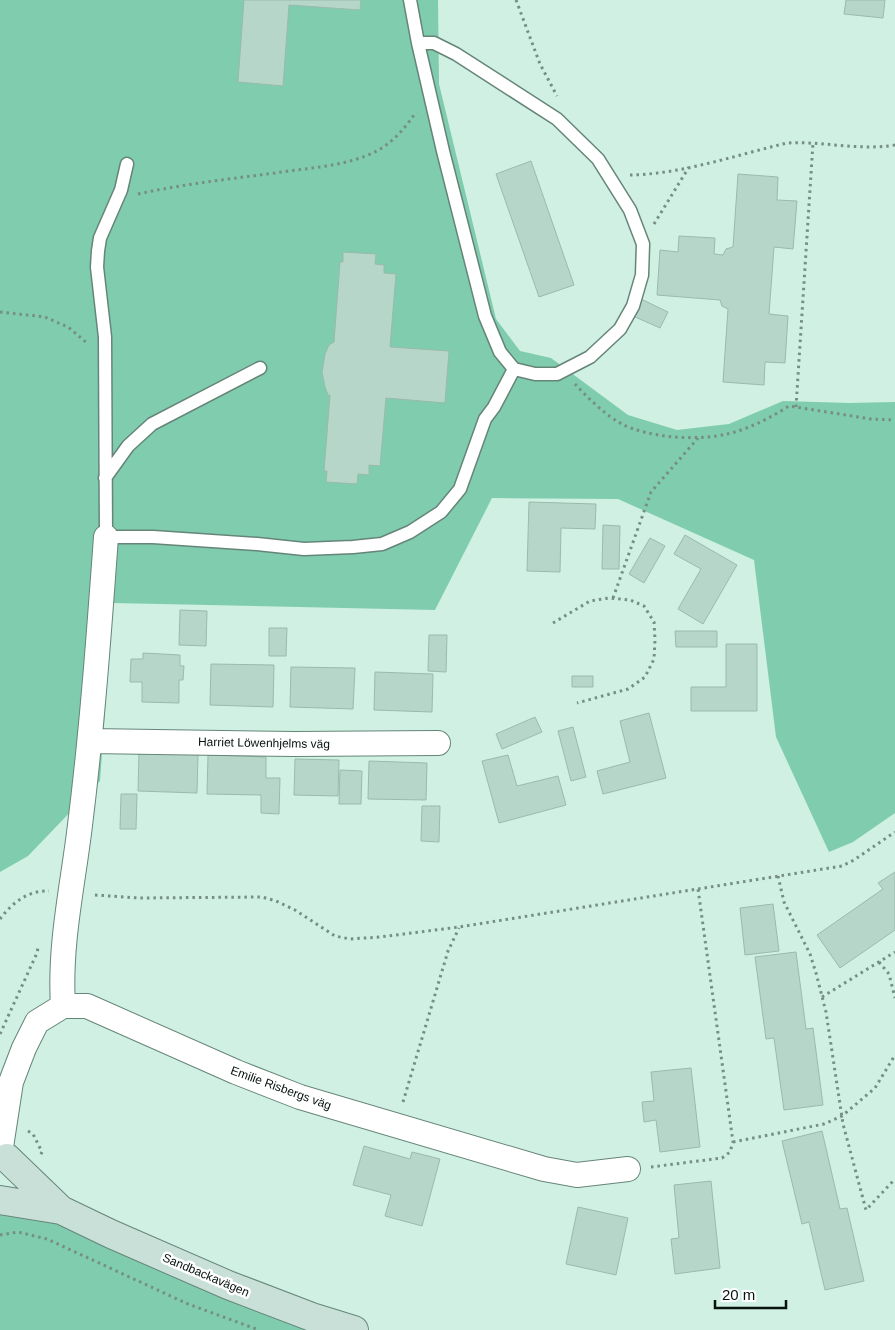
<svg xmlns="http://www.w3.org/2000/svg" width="895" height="1330" font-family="Arial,sans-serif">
<rect width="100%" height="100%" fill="#cff0e2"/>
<path fill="#7fccaf" d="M0,0H438L439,84L496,319L520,351L551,358L628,415L677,430L729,424L783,401L849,403L895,402V813L853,842L829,852L776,737L754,560L618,499L492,498L435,610L113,603L100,781L28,856L0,872Z
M0,1190L350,1330H0Z"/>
<path fill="#b6d6c9" stroke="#9abaad" d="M244,0H361L360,10L289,5L283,86L238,82Z
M846,0H885L883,18L844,14Z
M531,161L574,285L539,297L496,174Z
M738,174L778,177L777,200L797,201L793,249L774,247L769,314L788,316L785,363L765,362L764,385L723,382L728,309L722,306L720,300L657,295L660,250L678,252L679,236L715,238L714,254L723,255L726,249L733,247Z
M343,252L376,254L375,264L384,265V273L396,274L390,347L449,351L445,403L386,398L380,466L369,465V475L358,474L357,484L326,482L327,471H324L330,395H328L325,387L322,372L325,354L329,345L334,342L340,262H343Z
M641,299L668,312L660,328L633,316Z
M529,502L596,504L595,529L561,528L560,572L527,571Z
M603,525L620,526L619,569H602Z
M685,535L737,565L703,624L678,609L701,569L674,554Z
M650,538L665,546L644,583L629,574Z
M180,610L207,611L206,646L179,645Z
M269,628H287L286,656H269Z
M675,631H717V647H676Z
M429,635H447L446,672L428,671Z
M726,644H757V711H691V687H726Z
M143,653L180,655V666H184L183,680H179V703L142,702V682H130L131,659H143Z
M211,664L274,665L273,707L210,705Z
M291,667L355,668L353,709L290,707Z
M375,672L433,674L432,712L374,710Z
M572,676H593V687H572Z
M649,713L666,778L603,794L597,771L630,762L620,721Z
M535,717L542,732L502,749L496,734Z
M573,727L586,777L571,781L558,731Z
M139,752L198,754L197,793L138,791Z
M208,755L266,757V778H280L279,814L261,813V795L207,794Z
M508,755L517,786L558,776L566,805L499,823L482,761Z
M295,759L339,760L338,796L294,795Z
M369,761L427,763L426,800L368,799Z
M340,770L362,771L361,804H339Z
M121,794H137L136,829H120Z
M422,806H440L439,842L421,841Z
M895,872V930L840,968L817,935L883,889L878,883Z
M773,904L779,951L745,955L740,908Z
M796,952L806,1029L813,1028L823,1105L784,1110L774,1038L766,1039L755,957Z
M691,1068L700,1147L660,1152L656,1120L644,1122L642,1102L654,1101L651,1072Z
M822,1131L840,1209L847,1208L864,1281L825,1290L809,1222L802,1224L782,1141Z
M364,1146L410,1159L412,1152L440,1159L422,1226L385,1216L391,1195L353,1185Z
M711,1181L720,1268L675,1274L671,1239L679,1238L674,1185Z
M578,1207L628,1218L616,1275L566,1264Z"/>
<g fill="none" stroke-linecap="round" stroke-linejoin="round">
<g stroke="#668579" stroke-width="15">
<path id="lane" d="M410,0L418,43L443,151L485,316L500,352L514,369L535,374H557L590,357L620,329L633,306L642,275L643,244L630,210L598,159L557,119L456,54L434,43H418
M127,164L121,190L100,238L98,251L97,267L105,337L106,537H153L257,544L304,549L353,547L382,544L410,532L441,512L460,489L485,419L494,407L514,369
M105,478L128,446L152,424L260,368"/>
</g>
<g stroke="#668579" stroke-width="26">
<path id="street" d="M90,741L294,744L438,743
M63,1006C59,944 73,885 80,825C92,729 99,633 106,537
M1,1147L11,1082L24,1048L37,1022L63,1006H87L236,1072L300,1097L544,1169L577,1175L628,1169"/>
</g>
<g stroke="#668579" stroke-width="30">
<path id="secondary" d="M7,1158L61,1210
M0,1200L61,1210L111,1234L228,1285L312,1317L354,1330"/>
</g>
<path stroke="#768e85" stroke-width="3" stroke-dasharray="2.5 4" stroke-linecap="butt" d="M516,0L540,64L557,96
M630,175C683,174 736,155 787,143C823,141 859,151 895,145
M138,194C184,184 229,179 275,173C306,168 339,167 368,155C389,147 404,130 416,112
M654,224L689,167
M0,312L45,317L68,327L87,343
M575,384C588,398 605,415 622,424C649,438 697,441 727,434C749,429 770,418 789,406L871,419L895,420
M796,407L813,143
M613,598L651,492L698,438
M553,623L590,601L609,598L630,600L644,606L654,622L655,640L654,659L645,677L628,689L577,703
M778,876L784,902L810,954L816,973L826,1012L843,1124L866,1210L895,1179
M95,895L139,898L262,897L276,901L295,910L335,936L350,939L380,937L459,927L842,866L854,860L895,832
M0,919C12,903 28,890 49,891
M879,962L889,974L895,998
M822,997L895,952
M0,1034L37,953L38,948
M403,1102L448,951L459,928
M28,1131L33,1134L42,1152L40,1156
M733,1142L824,1124L842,1116L875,1088L895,1055
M651,1167L722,1158L730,1152L733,1142L698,889
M0,1235L18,1232L47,1239L188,1304L259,1330"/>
<use href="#lane" stroke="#fff" stroke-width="12"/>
<use href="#street" stroke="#fff" stroke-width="24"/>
<use href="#secondary" stroke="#c8e0d8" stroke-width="28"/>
</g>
<g text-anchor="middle" stroke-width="5" stroke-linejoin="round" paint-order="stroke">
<g font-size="12" fill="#07130f" stroke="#fff">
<text transform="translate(264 743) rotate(1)" y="4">Harriet Löwenhjelms väg</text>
<text transform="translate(281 1088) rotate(20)" y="4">Emilie Risbergs väg</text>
<text transform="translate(206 1275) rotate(23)" y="4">Sandbackavägen</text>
</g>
</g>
<path d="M715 1300v8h71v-8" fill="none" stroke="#07130f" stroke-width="2.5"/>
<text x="722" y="1300" font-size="15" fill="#07130f" stroke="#ffffff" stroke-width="4" paint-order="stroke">20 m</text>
</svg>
